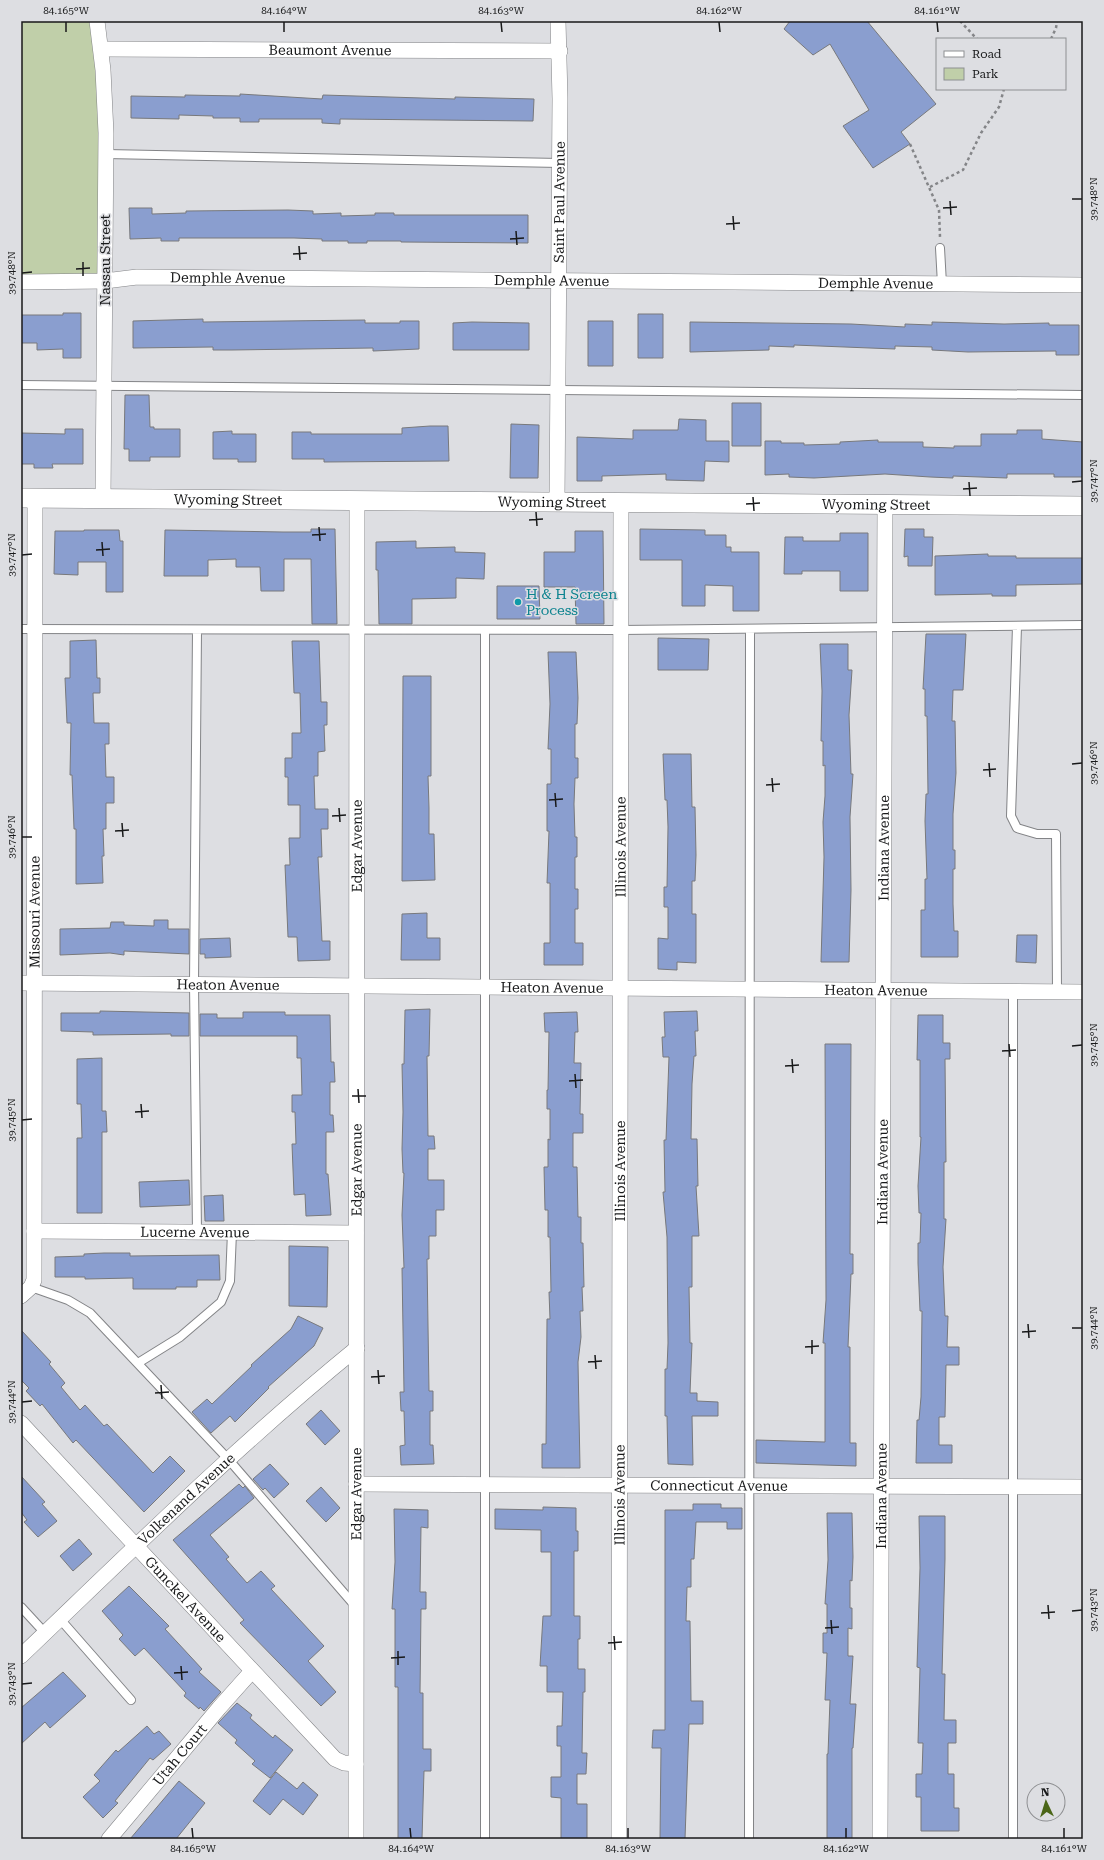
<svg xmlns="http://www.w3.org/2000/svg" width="1104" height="1860" font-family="'Roboto Serif',serif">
<rect width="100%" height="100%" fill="#dddee2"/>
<path fill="#c0cfa9" d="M21,21H97L105,281L21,282Z"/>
<path fill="#8a9ecf" stroke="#78797c" d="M790,21H867L936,104L901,132L910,144L873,168L843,126L869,110L830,44L813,55L784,29Z
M240,94L322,99L323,95L455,99V97L534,99L533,121L340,119V124L322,123V119H259V122H240V118H213V116L179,115V119L131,118V96L185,97V95L240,96Z
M129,208H152V214L186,213V211L288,210L313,211V214L341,213V216L375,215V213H394V215H528V243L401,242V241H367V243H348V241H322V239L294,238H179V241H161V238L130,239Z
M63,313H81V358H63V349L37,350V343H21V315H63Z
M638,314H663V358H638Z
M203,319V322L365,320V323H400V321H419V349L373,351V348L232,350H213V347L133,348V321Z
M588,321H613V366H588Z
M472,322L529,323V350H453V323Z
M690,322L851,324L905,327V324L932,325V322L1004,324L1049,323V325H1079V355H1056V351L968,352L932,350V347L895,346V349L794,345V347L769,346V350L690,352Z
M125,395H149L150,427H154V429H180V457H150V461H129V449H124Z
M732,403H761V446H732Z
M679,419L706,420V441H729V462L705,461L704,481L666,480V474L602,476V481H577V437L633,439V430H678Z
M511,424L539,425L538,478H510Z
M430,426H448L449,461L324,462V459H292V432H311V434H402V428Z
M65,429H83V464H52L53,468H34V464H21V433L65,434Z
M1017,430H1042V439L1083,442V477H1054V474H1007V478L953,476V478L930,477L885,474L814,478L789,477V474L765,475V441H781V443H804V445L840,444V442L878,440V442H923V447L954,448V446H981V434H1017Z
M232,431V434H256V462H238V459H213V432Z
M311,529H335L337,624H312L311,559H284V591H261L260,567H236V559L208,560V576H164L165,530L283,532H311Z
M640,529L705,530V535H726V547H731V552H759V611H733V586L705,585V606H682V560H640Z
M905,529H924V537H933L932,566H908V556L904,557Z
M84,530H119L120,541H123V592H106V562H78V575L54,574L55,531H84Z
M575,531H603L604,624H576L575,587H544V552H575Z
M840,533H868V591H840V571H802V574H784L785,537H803V541H840Z
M416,541V548L455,547V552L485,553L484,579L456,578V598L412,599V624H379L378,570H376V542Z
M988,554V556H1016V558H1083V584L1016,585V596H992V594L935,595V556Z
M497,586H539L540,619H497Z
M926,634H966L963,690H953L952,721H955L956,773L953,814V850H955V869H953V904L954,931H958V957H921V910H925V879H927L925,821L926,794H928L927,716H925V689H923Z
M658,638L709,639L708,670H658Z
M96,640L97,678H100V693H93L94,723H109V744H105L106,777H114V803H106V829H103L104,856H102L103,883L76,884V829H74L72,775H70L71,723H67L65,678H70V641Z
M292,641H319L321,702H327V725H324L325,751L318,752V776H314L315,809H328V829H321L322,857H318L322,941H330V960L298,961L297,937H288L285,865H290L289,838H300V805H288V777H285V758H292V733H301L300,693H294Z
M820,644H848V670H852L849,715L851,774H853L850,817L851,890L849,962H821L824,857L823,822L825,796V765L823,766V741H821L822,691Z
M548,652H576L578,698L577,724H575V758H578V778H575L574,804L575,837H577V857H575V889H578V909H575V943H583V965H544V943H550V883H547L549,831H547V784H551V749H548L550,704Z
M403,676H431V776H428L429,808V834H434L435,880L402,881Z
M663,754H691L692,807H695L696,855L695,881H692V914H696V963L677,962V970L658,969V938L668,939V907H664V887H667L668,827L667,800H665Z
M427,913V938H440V960H401L402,914Z
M154,920H168V929H189V954L124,951V955L110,953L60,955V929L110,928L111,922H124V925L154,926Z
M1017,935H1037L1036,963L1016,962Z
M230,938L231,957L205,958V954H200V939Z
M430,1009L429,1056H427L428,1136H434L435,1149H428V1180H444V1210H436V1236H429V1259H427L429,1391H433V1411H430V1445H433L434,1464L401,1465L400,1446L405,1445L404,1411H401L400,1392H404L402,1268H404L402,1215L404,1173H403L402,1149L403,1112L402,1064H404L405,1010Z
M100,1011L189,1013V1036H171V1034L93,1035V1032L61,1031V1013H100Z
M697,1011L698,1031H695L696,1056H694L692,1084L691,1139H697L698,1186H696L699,1236H692V1287H689L690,1343H692L690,1393H697V1401L718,1402V1416H692L693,1465L668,1464L667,1416H665V1369H667L668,1343L667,1237L663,1192H665L664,1140H666L669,1057H663L662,1037H665L664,1012Z
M243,1012H285V1015H330L331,1062H334L335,1082H330V1115H333L334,1132H326V1174H328L331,1215L306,1216L305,1194L294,1195L292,1144H296L295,1112H292V1095H302L301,1058H297V1036H200V1014H217V1018H243Z
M577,1012L578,1032H575L574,1063H581L580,1114H583V1133H573V1167H577L578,1217H581V1243H583L584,1287H582L583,1311H580L581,1337L578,1362L580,1468H542V1444H546L547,1319H550L549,1292H551L550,1237H548V1210H545L544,1167H548V1139L550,1140V1109H547V1090H548L549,1032H545L544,1013Z
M918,1015H943V1043H950V1059H945L946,1162H944V1219H946L943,1267L945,1316H948L947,1347H959V1365H946L945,1417H939V1445H952V1463H916L917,1420H919L921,1397L922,1311H920L918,1263V1243H920L921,1213H919L918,1186L921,1137H920V1060H917Z
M825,1044H851L850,1254H853V1274H851L848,1347H850V1443H856V1466L756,1463V1440L825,1442V1343H823L826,1300Z
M102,1058V1111H106L107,1132H102V1213H77V1138H82L81,1104H77V1059Z
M189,1180L190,1205L140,1207L139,1182Z
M223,1195L224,1221H205L204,1196Z
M289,1246L328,1247L327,1307L289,1306Z
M104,1253H130V1256L219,1255L220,1280H197V1287H176V1289H133V1278L85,1279V1277H55V1257L84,1256V1254Z
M298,1316L323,1328L314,1346L268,1387L269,1388L235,1422L230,1416L211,1433L192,1412L207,1399L212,1404L252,1366L251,1365L291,1329Z
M21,1330L51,1362L49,1364L65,1383L61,1387L80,1410L85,1405L104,1426L107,1424L153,1473L170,1456L185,1471L144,1512L76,1440L73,1443L42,1404L40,1406L26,1391L29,1388L21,1380Z
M321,1410L340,1431L325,1445L306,1424Z
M270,1464L289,1484L274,1498L265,1488L263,1490L253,1479Z
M21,1476L45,1502L42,1504L57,1521L38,1537L24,1522L27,1520L21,1512Z
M239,1484L243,1488L245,1486L254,1498L210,1535L229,1557L226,1559L247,1583L261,1571L275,1586L271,1589L324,1646L308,1661L336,1692L321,1706L240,1623L244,1620L173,1540Z
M321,1487L340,1508L326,1522L306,1501Z
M693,1504H721V1508H742V1529H727V1522H696L694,1559H691V1587H687L686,1621H690L691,1701H703V1724H689L685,1839H660L661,1748H652L653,1730H665V1510H693Z
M543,1507L576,1508V1531H578V1551H574V1616H580V1639H578V1669H585V1692H583L582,1753H587L586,1774H577V1804H587V1839H561V1798L551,1797V1777H561V1746H557V1726H562L563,1692H547V1666H540L543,1616H551V1552H541V1530L495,1529V1509L543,1510Z
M394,1509L428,1510V1528L421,1527L420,1592H426V1609H421L420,1693H423V1749H431V1771H424L422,1839H398V1687H395V1609H392L395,1562Z
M827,1513H852L853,1557L852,1581L850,1580V1608H852V1629L848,1628V1656H853L850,1704H856L853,1748H852V1839H827V1754H828L830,1700H825L827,1653H823V1633H827V1604H825L828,1560Z
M919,1516H945V1559L942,1674H945L944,1720H956V1743H948V1774H954V1808H959V1831H921V1797H916V1774H922L923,1743H918L920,1668L917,1667L920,1568Z
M79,1539L92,1554L73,1571L60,1556Z
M129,1586L169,1626L165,1629L202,1669L199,1672L221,1692L204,1711L200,1707L199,1709L184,1696L186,1693L144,1648L135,1656L119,1639L123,1635L102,1611Z
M63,1672L86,1696L50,1728L45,1722L21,1744V1708Z
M237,1703L252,1715L250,1718L273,1738L275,1735L293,1750L270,1778L252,1764L255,1761L235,1743L237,1740L218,1723Z
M147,1726L154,1734L159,1731L171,1744L153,1760L150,1758L115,1801L118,1803L103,1818L83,1797L100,1781L94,1775L116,1750L118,1752Z
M276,1772L297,1789L303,1782L318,1795L303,1815L283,1799L270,1815L253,1801Z
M179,1781L205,1803L176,1839H130Z"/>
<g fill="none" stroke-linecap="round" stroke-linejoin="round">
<g stroke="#838487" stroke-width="10">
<path id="service" d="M106,154L560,163
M940,248L942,284
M21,385L1083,395
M1017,626L1011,816L1017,828L1037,834H1056L1057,991
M21,629L620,630L1083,625
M485,630V1839
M1013,991V1839
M197,1232L194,984L197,630
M31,1287L68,1300L90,1313L229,1460L356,1607
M138,1363L180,1337L221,1302L230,1281L232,1232
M21,1607L45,1633
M60,1619L131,1700
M749,1839L750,629"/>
</g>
<g stroke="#838487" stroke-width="16">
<g id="minor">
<path d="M97,21L103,70L106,133L103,499"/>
<path id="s1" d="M101,49L560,51"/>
<path id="s2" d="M21,282L105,281L137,277L1083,285"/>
<path id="s3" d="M557,502L560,99L558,21"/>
<path id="s4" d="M21,983L1083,992"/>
<path id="s5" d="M34,1231L356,1233"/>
<path id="s6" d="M21,1296L31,1287L34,1280L35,498"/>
<path id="s7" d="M21,1423L335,1759L344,1763L356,1764"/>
<path id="s8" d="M356,1484L1083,1487"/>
<path id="s9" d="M21,1656C131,1551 239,1444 357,1348"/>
<path id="s10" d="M109,1839L219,1708L252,1671"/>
<path id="s11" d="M356,1839L357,501"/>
<path id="s12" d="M619,1839L621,502"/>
<path id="s13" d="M880,1839L885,505"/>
</g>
</g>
<g stroke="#838487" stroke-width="20">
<g id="tertiary">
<path id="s14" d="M21,498L1083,506"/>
</g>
</g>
<path stroke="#848588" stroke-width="2.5" stroke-dasharray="3 3" stroke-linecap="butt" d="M960,21L977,39
M1051,39L1056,28L1057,21
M910,144L939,210L940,237
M930,187L963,170L981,133L999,107L1004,89"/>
<use href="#service" stroke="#fff" stroke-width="8"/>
<use href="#minor" stroke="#fff" stroke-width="15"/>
<use href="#tertiary" stroke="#fff" stroke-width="19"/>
</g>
<path fill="none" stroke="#18191a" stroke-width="1.5" d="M66,22V32M284,22V32M501,22L502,32M719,22L720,32M937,22L938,32M1072,199H1082M950,201L951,215M943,208L957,207M733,216L734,230M726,224L740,223M516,231L517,245M510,239L524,238M299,246L300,260M293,254L307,253M83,262V276M76,269L90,268M22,273L32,272M969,482L970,496M1072,482L1082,481M963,489L977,488M753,497L754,511M746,504L760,503M536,512L537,526M529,520L543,519M319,527L320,541M312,535L326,534M102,542L103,556M96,550L110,549M22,555L32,554M989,763L990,777M1072,764L1082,763M983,770L996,769M772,778L773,792M766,785L780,784M555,793L556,807M549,800L563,799M339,808L340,822M332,816L346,815M122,823L123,837M115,831L129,830M22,837H32M1009,1044L1010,1057M1072,1046L1082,1045M1002,1051L1016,1050M792,1059L793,1073M785,1066L799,1065M575,1074L576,1088M569,1081L583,1080M358,1089L359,1103M352,1096H366M141,1104L142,1118M135,1112L149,1111M22,1120L32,1119M1028,1324L1029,1338M1072,1328H1082M1022,1332L1036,1331M812,1340V1354M805,1347L819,1346M595,1355L596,1369M588,1362L602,1361M378,1370L379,1384M371,1377L385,1376M161,1385L162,1399M155,1393L169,1392M22,1402L32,1401M1048,1605L1049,1619M1072,1611L1082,1610M1041,1613L1055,1612M831,1620L832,1634M825,1628L839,1627M614,1636L615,1650M608,1643L622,1642M398,1651V1665M391,1658L405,1657M181,1666L182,1680M174,1673L188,1672M22,1684L32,1683M192,1828L193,1838M410,1828L411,1838M628,1828V1838M846,1828V1838M1064,1828V1838"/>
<circle fill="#0f9aa8" stroke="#dddee2" stroke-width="1.5" cx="518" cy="602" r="4"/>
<g text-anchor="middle" stroke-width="3" stroke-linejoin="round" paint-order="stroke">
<g font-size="14" fill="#18191a" stroke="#dddee2">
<text dy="5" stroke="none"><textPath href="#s1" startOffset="229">Beaumont Avenue</textPath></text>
<text dy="5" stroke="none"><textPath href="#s3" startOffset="300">Saint Paul Avenue</textPath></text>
<text transform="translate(105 260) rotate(-90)" y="5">Nassau Street</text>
<text dy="5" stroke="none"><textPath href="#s2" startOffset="207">Demphle Avenue</textPath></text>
<text dy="5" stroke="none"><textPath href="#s2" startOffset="531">Demphle Avenue</textPath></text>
<text dy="5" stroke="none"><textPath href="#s2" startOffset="855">Demphle Avenue</textPath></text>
<text dy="5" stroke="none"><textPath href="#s14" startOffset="207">Wyoming Street</textPath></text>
<text dy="5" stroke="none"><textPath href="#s14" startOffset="531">Wyoming Street</textPath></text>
<text dy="5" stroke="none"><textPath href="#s14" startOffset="855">Wyoming Street</textPath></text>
<text dy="5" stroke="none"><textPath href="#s11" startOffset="993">Edgar Avenue</textPath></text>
<text dy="5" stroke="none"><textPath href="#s12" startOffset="992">Illinois Avenue</textPath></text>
<text dy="5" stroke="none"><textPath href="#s13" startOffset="991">Indiana Avenue</textPath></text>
<text dy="5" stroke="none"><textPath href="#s6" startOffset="389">Missouri Avenue</textPath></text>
<text dy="5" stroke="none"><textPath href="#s4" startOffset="207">Heaton Avenue</textPath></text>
<text dy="5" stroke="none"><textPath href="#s4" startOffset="531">Heaton Avenue</textPath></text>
<text dy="5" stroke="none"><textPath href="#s4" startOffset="855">Heaton Avenue</textPath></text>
<text dy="5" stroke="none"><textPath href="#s11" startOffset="669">Edgar Avenue</textPath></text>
<text dy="5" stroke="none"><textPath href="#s12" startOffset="668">Illinois Avenue</textPath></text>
<text dy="5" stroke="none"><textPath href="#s13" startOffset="667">Indiana Avenue</textPath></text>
<text dy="5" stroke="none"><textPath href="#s5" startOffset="161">Lucerne Avenue</textPath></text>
<text dy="5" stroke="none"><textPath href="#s8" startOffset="363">Connecticut Avenue</textPath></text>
<text dy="5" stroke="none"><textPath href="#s11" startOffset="345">Edgar Avenue</textPath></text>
<text dy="5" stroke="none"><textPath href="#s12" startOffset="344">Illinois Avenue</textPath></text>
<text dy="5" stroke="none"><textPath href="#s13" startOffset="343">Indiana Avenue</textPath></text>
<text dy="5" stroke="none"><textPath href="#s9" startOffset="228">Volkenand Avenue</textPath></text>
<text dy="5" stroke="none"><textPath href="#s7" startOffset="241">Gunckel Avenue</textPath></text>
<text dy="5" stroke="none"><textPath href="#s10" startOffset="110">Utah Court</textPath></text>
</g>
<g font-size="14" fill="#0d838f" stroke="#dddee2" text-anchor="start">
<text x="526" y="599">H &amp; H Screen<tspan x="526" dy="16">Process</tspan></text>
</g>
</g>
<rect width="1104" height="1860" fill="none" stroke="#dddee2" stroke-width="44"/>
<rect x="936" y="38" width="130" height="52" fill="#dddee2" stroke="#8e8f92"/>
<rect x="944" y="51" width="20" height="6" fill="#ffffff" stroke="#8e8f92"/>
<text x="972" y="58" font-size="12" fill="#18191a">Road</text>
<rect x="944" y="68" width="20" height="12" fill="#c0cfa9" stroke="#8e8f92"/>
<text x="972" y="78" font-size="12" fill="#18191a">Park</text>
<g transform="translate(1046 1802) rotate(356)"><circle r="19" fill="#dddee2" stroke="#8e8f92"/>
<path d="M0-3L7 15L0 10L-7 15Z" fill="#4b6618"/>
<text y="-6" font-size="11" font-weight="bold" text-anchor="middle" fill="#18191a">N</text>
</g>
<rect x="22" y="22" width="1060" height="1816" fill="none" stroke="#18191a" stroke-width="1.5"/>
<g font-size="10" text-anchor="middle" fill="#18191a">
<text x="66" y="14">84.165°W</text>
<text x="284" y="14">84.164°W</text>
<text x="501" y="14">84.163°W</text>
<text x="719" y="14">84.162°W</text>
<text x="937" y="14">84.161°W</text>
<text transform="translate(1093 199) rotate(-90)" y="4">39.748°N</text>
<text transform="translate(11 273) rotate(-90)" y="4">39.748°N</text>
<text transform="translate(1093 481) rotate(-90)" y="4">39.747°N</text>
<text transform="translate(11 555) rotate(-90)" y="4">39.747°N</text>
<text transform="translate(1093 763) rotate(-90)" y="4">39.746°N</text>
<text transform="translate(11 837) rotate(-90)" y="4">39.746°N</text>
<text transform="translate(1093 1045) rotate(-90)" y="4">39.745°N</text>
<text transform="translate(11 1120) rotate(-90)" y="4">39.745°N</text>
<text transform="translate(1093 1328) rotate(-90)" y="4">39.744°N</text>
<text transform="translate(11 1402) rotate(-90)" y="4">39.744°N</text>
<text transform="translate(1093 1610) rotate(-90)" y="4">39.743°N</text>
<text transform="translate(11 1684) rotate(-90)" y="4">39.743°N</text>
<text x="193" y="1852">84.165°W</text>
<text x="411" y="1852">84.164°W</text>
<text x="628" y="1852">84.163°W</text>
<text x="846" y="1852">84.162°W</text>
<text x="1064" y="1852">84.161°W</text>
</g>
</svg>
